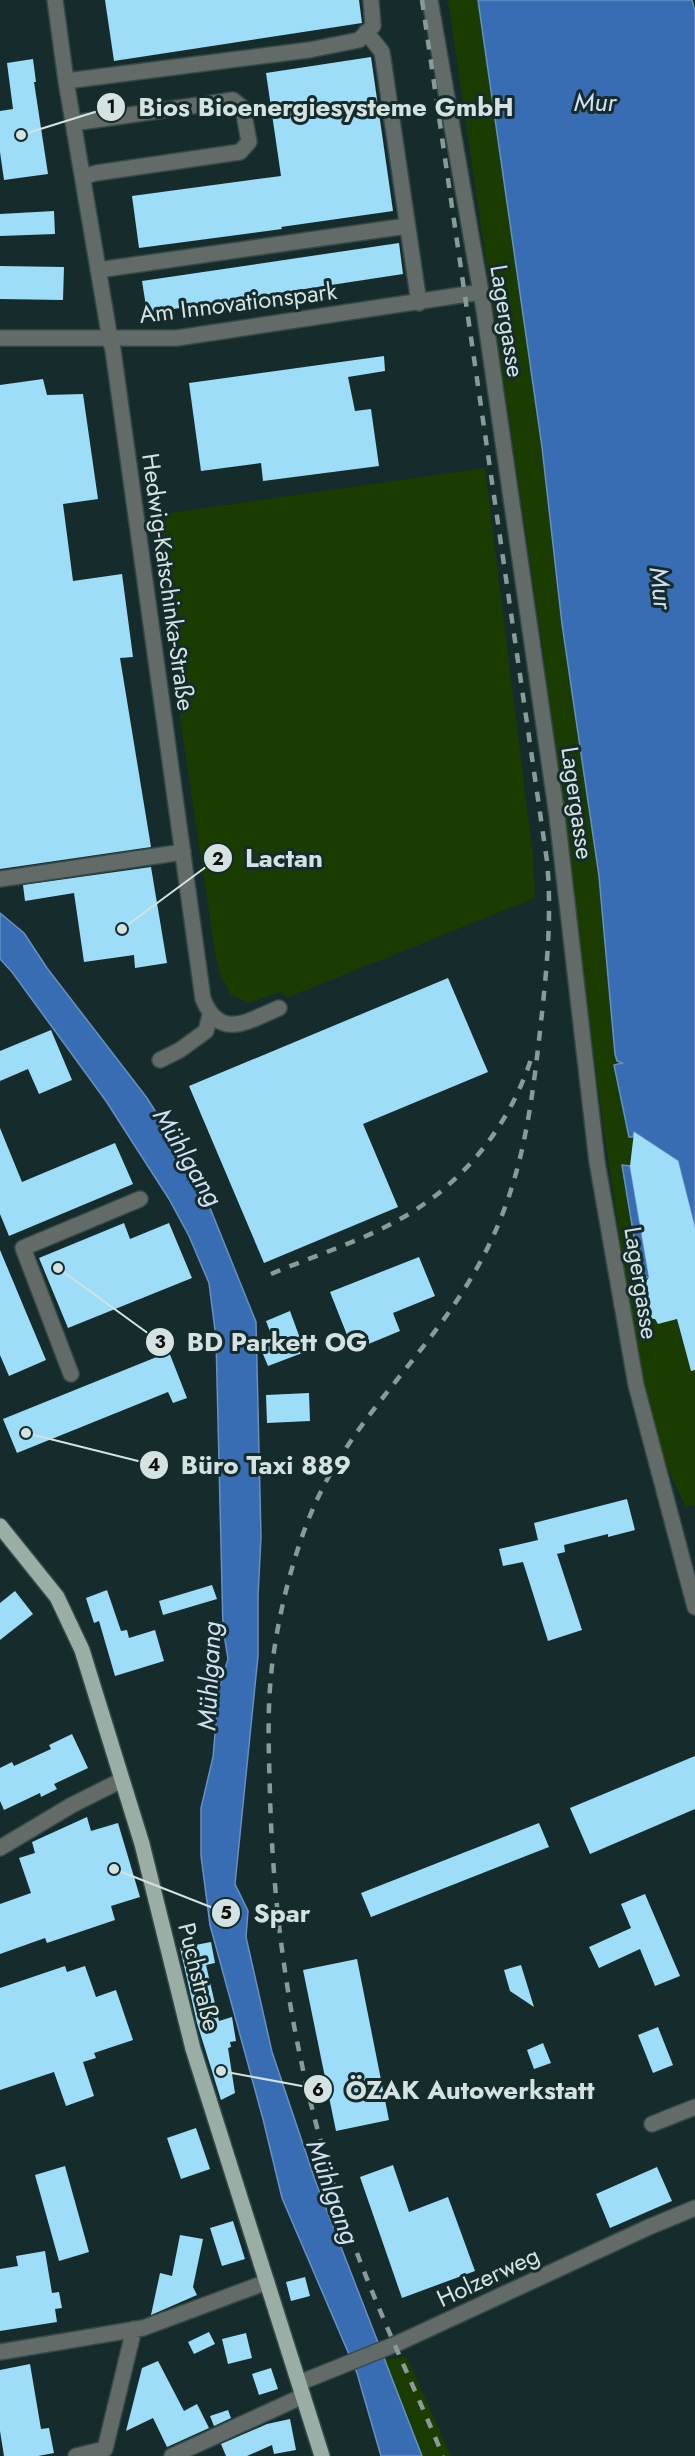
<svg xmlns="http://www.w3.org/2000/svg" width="695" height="2456" font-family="Jost,sans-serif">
<rect width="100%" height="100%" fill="#162c2c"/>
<path fill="#1a3c00" d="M448,0H478L542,447L562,624L599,876L615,1054L617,1061L622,1063L634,1132L630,1166L649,1277L645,1283L651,1319H655L658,1324L676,1319L689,1364L695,1366V1505L686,1507L663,1458L643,1382L635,1338L602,1118L543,651Z
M485,468L533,856L535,898L286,998L282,991L250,1003L231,995L220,974L215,952L150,516Z
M407,2357L451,2456H422L383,2359Z"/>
<path fill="#386db3" stroke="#6790c1" stroke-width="1.5" d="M478,0H692L695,11V1228L678,1161L634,1132L633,1137H629L614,1065L622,1063L617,1061L615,1054L599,876L562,624L542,447Z
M0,913L24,933L47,968L147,1098L180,1150L202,1188L256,1322L261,1537L258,1596V1656L235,1884L248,1911L246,1937L272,2052L315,2180L422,2456H381L357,2373L282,2198L263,2119L210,1925L201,1856V1808L213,1757L219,1688L228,1659L223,1628L216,1338L209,1283L189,1236L169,1199L106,1101L12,972L0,959Z
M622,1165L630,1166L649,1277L641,1279Z"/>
<path fill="#9dddf8" d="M105,0H359L362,23L114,61Z
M371,57L393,211L281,227L282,229L139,248L132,196L281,176L266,73Z
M33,59L36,82H34L48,174L4,180L0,152V111L13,109L7,63Z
M54,211L55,234L0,236V214Z
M399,243L403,274L147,313L142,281Z
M0,266L64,267L63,300L0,299Z
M384,356L385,371L348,377L355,411L371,409L379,466L263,481L261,463L201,471L189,383Z
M43,379L47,395L83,394L98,499L63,504L73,581L122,574L133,657L120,658L151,847L0,869V385Z
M151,867L167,963L135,968L134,955L84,962L74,893L25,901L23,885Z
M448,978L488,1072L363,1124L398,1207L264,1263L189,1086Z
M51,1030L72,1080L39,1094L28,1069L0,1081V1051Z
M0,1128L22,1182L115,1143L133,1184L9,1236L0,1214Z
M634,1132L678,1161L695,1228V1370L691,1371L677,1319L658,1324L655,1319H651L645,1283L649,1277L630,1166Z
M124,1223L130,1239L169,1223L192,1278L68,1328L39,1258Z
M0,1250L46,1360L9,1376L0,1355Z
M419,1257L435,1296L393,1313L400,1331L366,1345L360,1330L347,1335L330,1292Z
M290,1311L305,1352L268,1366L260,1347L274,1342L266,1321Z
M169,1352L187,1398L173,1403L168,1392L17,1453L3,1419Z
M309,1393L310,1421L267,1423L266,1395Z
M627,1499L635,1530L608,1537V1534L564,1545L565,1552L557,1554L582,1630L548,1641L523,1562L503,1566L499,1549L538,1540L534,1523Z
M212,1585L217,1599L163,1615L159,1601Z
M107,1590L121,1631L127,1630L129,1638L155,1630L164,1661L115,1676L99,1621L94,1623L86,1598Z
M15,1591L33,1614L0,1640V1603Z
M72,1734L88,1768L54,1784L57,1789L41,1797L40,1793L4,1810L0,1801V1768L12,1762L14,1766L51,1749L49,1745Z
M695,1756V1809L590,1854L570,1808Z
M87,1817L91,1831L118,1823L140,1897L111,1906L115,1920L47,1943L45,1938L0,1954V1904L31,1893L19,1858L35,1853L32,1842Z
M539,1823L549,1847L371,1917L361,1893Z
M645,1894L680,1976L655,1986L640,1949L599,1968L589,1947L631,1928L621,1904Z
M211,1942L215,1963L206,1965L219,2021L232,2017L236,2041L230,2042L231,2047L228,2048L235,2093L221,2100L197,2023L180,1948Z
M357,1959L389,2120L336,2131L303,1970Z
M521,1965L534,2007L510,1991L504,1970Z
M65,1966L67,1972L85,1966L96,1997L116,1990L133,2040L94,2053L96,2058L83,2062L94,2096L66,2106L54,2072L0,2090V1988Z
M658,2027L673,2065L653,2073L638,2035Z
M543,2043L551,2063L534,2069L527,2050Z
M196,2128L210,2169L181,2179L167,2138Z
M393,2165L409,2212L448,2197L475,2271L402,2298L360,2177Z
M65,2166L89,2252L59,2261L35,2175Z
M657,2167L672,2201L610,2228L596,2194Z
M233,2221L245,2259L222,2266L210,2228Z
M180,2235L203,2239L193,2287L197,2295L151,2315L160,2273L172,2276Z
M45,2251L52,2293L59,2292L62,2308L55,2309L57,2322L0,2331V2269L18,2266L16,2256Z
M305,2277L310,2296L291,2301L286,2282Z
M209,2332L215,2344L194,2354L188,2342Z
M246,2333L252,2358L228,2364L222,2339Z
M158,2361L184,2411L197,2404L209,2428L167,2447L153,2418L126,2431L142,2368Z
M30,2364L41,2429L49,2428L54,2453L38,2456H4L0,2431V2370Z
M271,2368L278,2389L259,2395L252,2374Z
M228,2410L231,2418L214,2426L210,2416Z
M290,2419L296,2450L274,2454L272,2445L247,2456H226L221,2444L267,2424Z"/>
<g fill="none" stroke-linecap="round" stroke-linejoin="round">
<g stroke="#354949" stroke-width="18">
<path id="minor" d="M55,0L66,81L110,339L113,350L203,999C220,1041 248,1021 279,1008
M430,0L484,310L557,816L597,1162L636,1385L695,1607
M366,32L382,52L419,303
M66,81L309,50L359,40L373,26L371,0
M74,123L233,100L243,108L249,142L240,152L96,173L83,177
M98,270L407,226
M0,338H177L481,292
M0,879L183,852
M160,1060L180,1050L206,1031L210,1015
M71,1374L23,1248L140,1199
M0,1848L72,1805L122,1780
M652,2124L695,2107
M0,2352L143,2328L267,2282
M299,2383L396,2344L649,2227L695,2208
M76,2456L105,2449L134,2329
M172,2456L303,2396"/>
</g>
<g stroke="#354949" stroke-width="18">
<path id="major" d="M0,1526L57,1597L82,1650L142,1844L193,2049L322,2456"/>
</g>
<use href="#minor" stroke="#626b67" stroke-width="15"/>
<use href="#major" stroke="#9baea5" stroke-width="15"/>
<path stroke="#8a9a9a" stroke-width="4.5" stroke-dasharray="10 10" stroke-linecap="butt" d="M422,0L547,861C552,914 547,968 541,1022C530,1122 520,1201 465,1288C418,1363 351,1423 315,1504C293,1553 276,1622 271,1676C267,1716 269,1756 270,1795C274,1949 301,2100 354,2245C380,2316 414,2386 443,2456
M271,1274C311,1257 353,1244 391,1224C459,1189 509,1129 532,1056"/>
</g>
<g text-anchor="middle" stroke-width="6" stroke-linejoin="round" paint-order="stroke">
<g font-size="24" fill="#d5e2e2" stroke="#162c2c">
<text transform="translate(238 303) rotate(-7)" y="8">Am Innovationspark</text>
<text transform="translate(507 321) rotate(81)" y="8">Lagergasse</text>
<text transform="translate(168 582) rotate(82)" y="8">Hedwig-Katschinka-Straße</text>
<text transform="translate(577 803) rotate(82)" y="8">Lagergasse</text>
<text transform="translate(641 1283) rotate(81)" y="8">Lagergasse</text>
<text transform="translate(199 1977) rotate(76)" y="8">Puchstraße</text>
<text transform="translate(488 2277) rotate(-25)" y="8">Holzerweg</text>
</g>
<g font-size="26" font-style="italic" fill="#d2e0f3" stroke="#162c2c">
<text x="595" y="111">Mur</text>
<text transform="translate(661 588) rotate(83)" y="9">Mur</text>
<text transform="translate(188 1157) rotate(59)" y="9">Mühlgang</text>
<text transform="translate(209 1676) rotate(-87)" y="9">Mühlgang</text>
<text transform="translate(333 2192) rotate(70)" y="9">Mühlgang</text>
</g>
</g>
<path fill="none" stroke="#d5e2e2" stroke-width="2" d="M21 135L111 107M122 929L218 858M58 1268L160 1342M26 1433L154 1465M114 1869L226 1913M221 2071L318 2089"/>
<g fill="#d5e2e2" stroke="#162c2c" stroke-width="2">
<circle cx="21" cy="135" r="6"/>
<circle cx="122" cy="929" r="6"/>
<circle cx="58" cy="1268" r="6"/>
<circle cx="26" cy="1433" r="6"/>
<circle cx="114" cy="1869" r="6"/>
<circle cx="221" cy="2071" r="6"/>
<circle cx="111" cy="107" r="15"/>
<circle cx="218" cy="858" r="15"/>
<circle cx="160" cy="1342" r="15"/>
<circle cx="154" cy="1465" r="15"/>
<circle cx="226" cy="1913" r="15"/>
<circle cx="318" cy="2089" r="15"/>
</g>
<g font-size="18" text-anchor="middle" font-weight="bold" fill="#111">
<text x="111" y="113">1</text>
<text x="218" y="865">2</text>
<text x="160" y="1348">3</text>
<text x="154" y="1471">4</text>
<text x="226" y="1919">5</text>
<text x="318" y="2096">6</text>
</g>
<g font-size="26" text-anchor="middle" font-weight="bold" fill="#d5e2e2" stroke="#162c2c" stroke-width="6" stroke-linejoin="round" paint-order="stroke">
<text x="326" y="116">Bios Bioenergiesysteme GmbH</text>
<text x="284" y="867">Lactan</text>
<text x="277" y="1351">BD Parkett OG</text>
<text x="266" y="1474">Büro Taxi 889</text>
<text x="282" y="1922">Spar</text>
<text x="470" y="2099">ÖZAK Autowerkstatt</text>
</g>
</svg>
